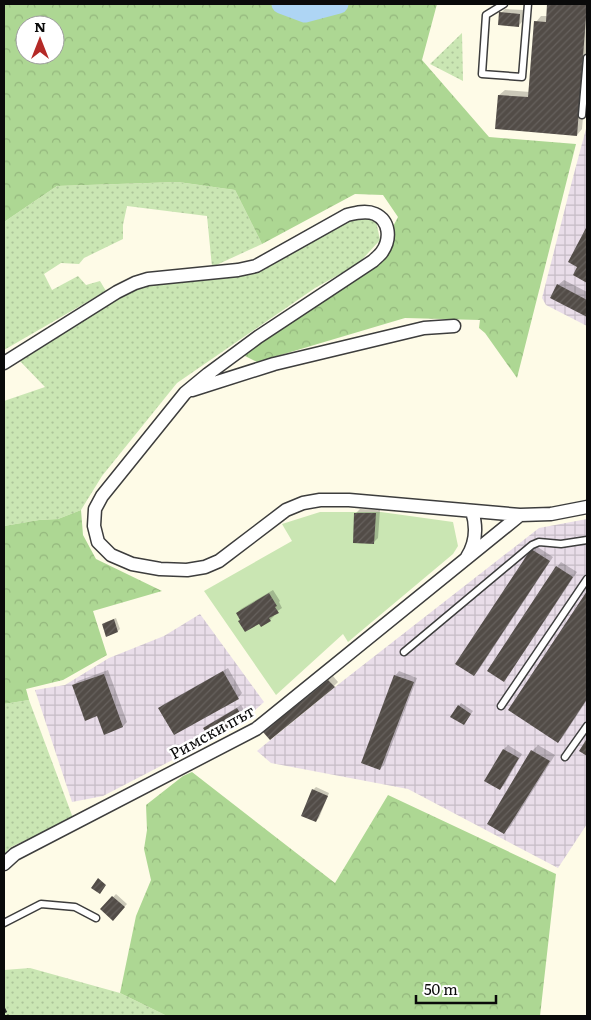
<svg xmlns="http://www.w3.org/2000/svg" width="591" height="1020" font-family="Literata,serif">
<defs>
<pattern id="industrial-grid" width="8" height="8" patternUnits="userSpaceOnUse" patternTransform="scale(1.25)"><rect width="8" height="8" fill="#e9dde9"/><path d="M0 4h8M4 0v8" fill="none" stroke="#c6bcc6"/></pattern>
<pattern id="grass-dots" width="8" height="8" patternUnits="userSpaceOnUse" patternTransform="scale(1.25)"><rect width="8" height="8" fill="#cae6b3"/><path d="M2 2h.1M6 6h.1" fill="none" stroke="#acc499" stroke-width="1.8" stroke-linecap="round"/></pattern>
<pattern id="forest-crowns" width="20" height="18" patternUnits="userSpaceOnUse" patternTransform="scale(1.25)"><rect width="20" height="18" fill="#add793"/><path d="M2 6a3 3 0 1 1 6 0M12 15a3 3 0 1 1 6 0" fill="none" stroke="#94b77d"/></pattern>
<pattern id="building-hatch" width="6" height="6" patternUnits="userSpaceOnUse" patternTransform="scale(1.25)"><rect width="6" height="6" fill="#524c47"/><path d="M-1 1l2-2M0 6l6-6M5 7l2-2" fill="none" stroke="#66615d"/></pattern>
</defs>
<rect width="100%" height="100%" fill="#fefbe7"/>
<path fill="url(#industrial-grid)" d="M587,125V326L546,305L542,298L572,181Z
M587,519V824L558,868L408,789L271,763L257,751L335,687L539,528Z
M200,614L264,702L244,720L211,740L103,796L72,802L35,690L65,685L109,658L164,636Z"/>
<path fill="url(#grass-dots)" d="M462,33L463,81L430,64Z
M178,182L235,190L262,244L212,267L207,216L127,206L123,225V239L84,258L79,264L61,263L44,274L52,290L78,276L86,285L100,281L106,291L4,350V222L57,186Z
M357,217L376,221L380,240L358,264L315,288L177,383L102,476L81,510L58,519L39,520L4,526V401L45,387L16,357L108,299L151,282L230,275L268,267Z
M29,700L73,818L11,847L4,854V704Z
M30,968L120,993L167,1016H4V970Z"/>
<path fill="url(#forest-crowns)" fill-rule="evenodd" d="M4,4H437L422,60L489,137L576,144L517,378L485,333L479,328L480,320L405,318L257,362L239,353L378,255L398,217L383,195L355,194L262,244L235,190L178,182L57,186L4,222ZM25,25H55V55H25Z
M81,510L83,535L96,559L162,591L93,611L107,655L63,680L26,689L29,700L4,704V526L39,520L58,519Z
M192,772L335,883L388,795L556,874L540,1016H167L120,993L136,916L151,880L144,849L147,830L146,805L183,776Z"/>
<path fill="#cae6b3" d="M320,512H381L453,522L458,546L453,554L348,642L343,634L276,695L204,591L292,541L282,524Z"/>
<path fill="#0003" d="M548,4H587V69L582,129L577,135L499,95L505,90L530,92L536,22L541,16H548Z
M505,9L524,10L523,21L519,25L501,13Z
M587,229V282L574,275L578,267L570,262Z
M564,280L587,292V316L552,298L558,285Z
M360,509L380,510L378,538L374,542L356,513Z
M536,546L553,557L478,671L474,675L532,550Z
M561,562L577,572L508,676L488,670L557,567Z
M273,590L280,601L279,602L282,608L273,614L274,616L270,620L260,622L241,620L237,613L241,609Z
M587,594V700L562,738L558,742L509,710Z
M116,618L120,629L118,631L103,624L106,622Z
M228,668L242,693L238,698L160,708L164,704Z
M108,670L127,722L123,726L104,733L98,715L74,685L78,681Z
M399,671L417,678L384,765L380,769L395,676Z
M333,676L338,682L334,686L268,728Z
M461,703L473,711L466,721L459,706Z
M241,705L247,715L243,719L205,728L209,724Z
M508,745L522,754L504,785L500,789L485,781L504,749Z
M538,745L555,755L510,827L504,832L489,824L532,751Z
M316,787L329,793L319,818L316,821L313,790Z
M116,894L127,904L113,919L102,909Z"/>
<g fill="none" stroke-linecap="round" stroke-linejoin="round">
<path stroke="#aed5f4" stroke-width="19" d="M281,4L305,13L339,4"/>
</g>
<path fill="url(#building-hatch)" d="M547,4H587L577,136L495,129L498,95L528,97L534,21L546,22Z
M499,12L520,14L519,27L498,25Z
M587,226V283L573,275L577,267L568,262Z
M557,284L587,300V317L550,298Z
M354,513H376L374,544L353,543Z
M531,549L550,561L474,676L455,664Z
M556,566L573,577L504,682L487,671Z
M587,591V699L558,743L508,710Z
M269,593L277,606L275,607L279,613L269,618L271,621L261,627L259,624L245,632L238,621L240,620L236,613Z
M114,619L118,632L106,637L102,624Z
M223,671L239,699L174,735L158,708Z
M104,674L123,727L104,735L97,716L85,721L72,685Z
M394,675L414,682L380,770L361,763Z
M328,680L335,687L270,740L263,732Z
M458,705L471,714L464,725L450,717Z
M237,708L244,720L211,740L203,728Z
M586,740L587,741V756L579,751Z
M503,749L519,758L500,790L484,781Z
M531,750L550,761L504,834L487,824Z
M312,789L328,796L316,822L301,816Z
M98,878L106,885L100,894L91,888Z
M112,896L125,907L113,921L100,909Z"/>
<g fill="none" stroke-linecap="round" stroke-linejoin="round">
<g stroke="#3d3d3d" stroke-width="9">
<path id="service" d="M504,4L486,15L482,74L522,77L528,4
M582,115L587,58
M404,652L532,545L539,542L561,544L587,540
M501,706L587,579
M565,757L587,726
M4,923L41,904L75,907L96,918"/>
</g>
<g stroke="#3d3d3d" stroke-width="15">
<path id="minor" d="M4,363L117,292L135,283L148,279L238,270L256,266L347,215C355,213 366,210 375,214C390,221 391,239 382,252C380,255 376,258 373,261L258,337L208,374L185,393L102,496L95,509L94,526L98,542L111,555L132,564L160,569L187,570L205,567L219,561L286,510L303,503L320,500H349L520,515L551,514L587,507
M192,390L274,364L424,328L454,326
M467,557C476,543 477,527 472,511
M4,864L15,854L256,729L520,515"/>
</g>
<path stroke="#2c2c2c" stroke-width="2" stroke-dasharray="5 2.5" stroke-linecap="butt" d="M4,1008L8,1016"/>
<use href="#service" stroke="#fff" stroke-width="6"/>
<use href="#minor" stroke="#fff" stroke-width="12"/>
</g>
<g text-anchor="middle" stroke-width="5" stroke-linejoin="round" paint-order="stroke">
<g font-size="16" fill="#0a0a0a" stroke="#fff">
<text transform="translate(212 732) rotate(-29)" y="6">Римски път</text>
</g>
</g>
<rect width="591" height="1020" fill="none" stroke="#0a0a0a" stroke-width="10"/>
<g transform="translate(40 40)"><circle r="24" fill="#ffffff" stroke="#9d9d9d"/>
<path d="M0-4L9 19L0 12L-9 19Z" fill="#b42a27"/>
<text y="-8" font-size="14" font-weight="bold" text-anchor="middle" fill="#0a0a0a">N</text>
</g>
<path d="M416 995v8h80v-8" fill="none" stroke="#0a0a0a" stroke-width="2.5"/>
<text x="424" y="995" font-size="15" fill="#0a0a0a" stroke="#ffffff" stroke-width="4" paint-order="stroke">50 m</text>
</svg>
